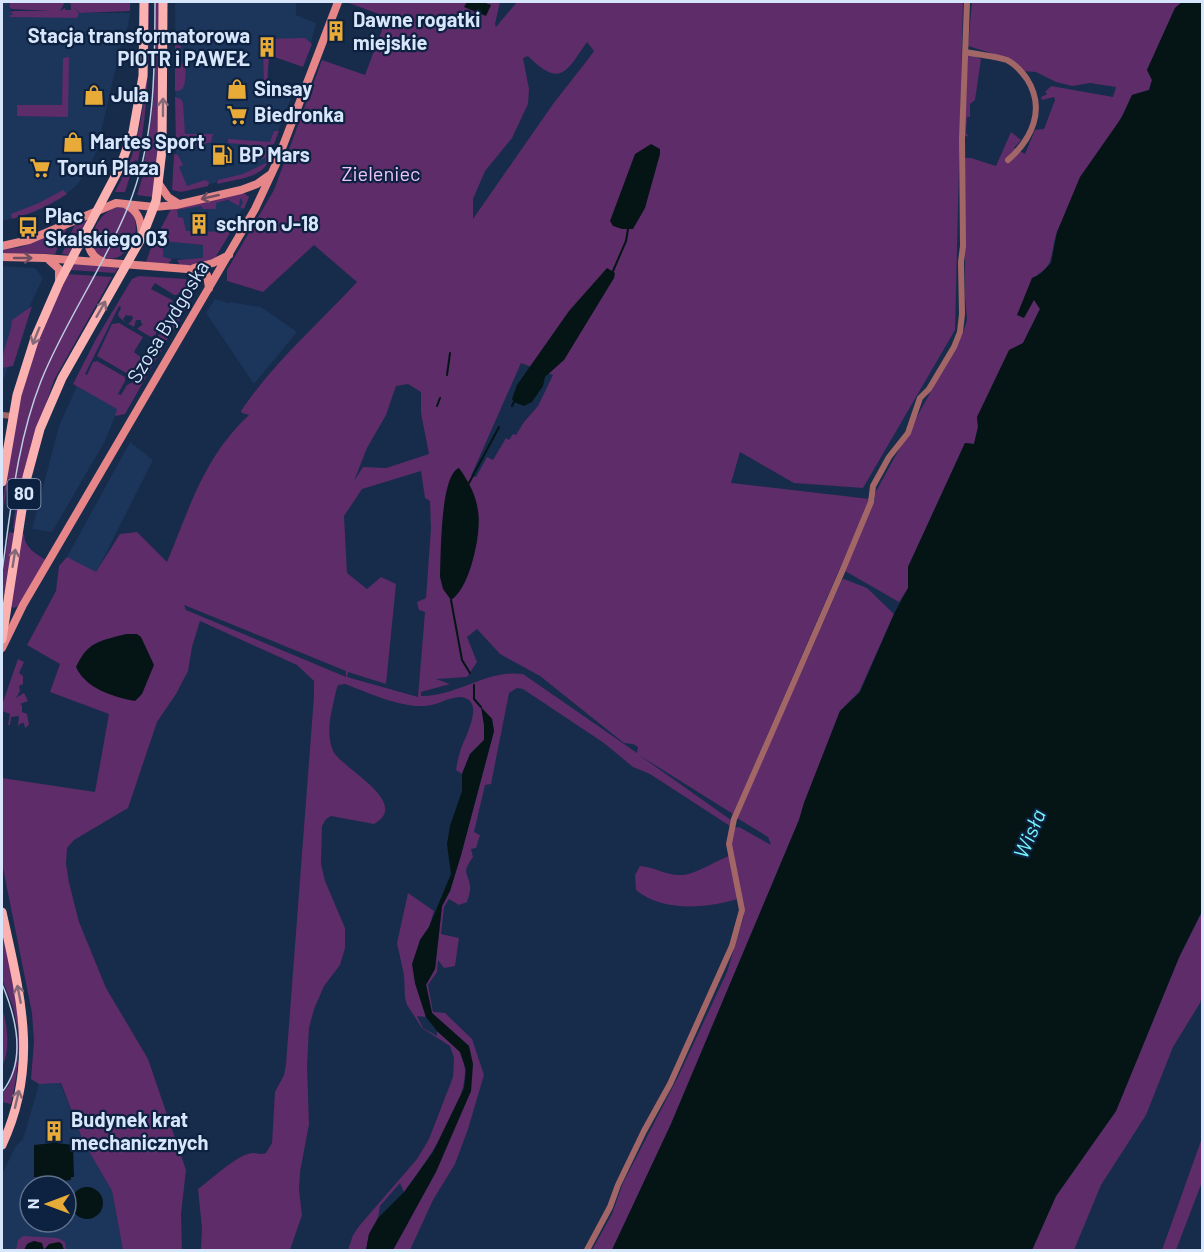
<svg xmlns="http://www.w3.org/2000/svg" width="1204" height="1252" font-family="Barlow,sans-serif">
<rect width="100%" height="100%" fill="#172b4b"/>
<path fill="#1c355b" fill-rule="evenodd" d="M2,2H10L11,13H130L128,26L121,45L97,150L88,170L77,185L60,199L35,212L2,221Z
M175,2H296V15L316,23L311,43L270,44L267,85L293,93L265,165L243,176L186,190L176,180Z
M249,197L223,245L174,240L175,210Z
M163,241L203,245V258L196,260L163,258Z
M2,266L35,268L43,278L29,308L4,378L2,379Z
M215,299L229,303L231,302L261,307L297,332L254,384L206,313Z
M77,386L118,409L105,441L52,532L32,529L59,426Z
M130,442L153,460L96,573L67,557Z
M60,1083L83,1141L112,1191L123,1250H2V1174L16,1146L23,1139L39,1084ZM30,1186H66V1222H30Z"/>
<path fill="#5d2c69" fill-rule="evenodd" d="M6,2H65L60,11L65,8L66,10H71V5L69,2H130V11L80,13L73,6L79,13L77,18L10,17V15H14L10,12L14,11H51L12,9L10,8V2Z
M148,2H149C149,58 149,104 138,161L135,160L125,192H115C122,178 130,164 134,149C148,101 148,51 148,2Z
M156,2H159V148L152,197L137,195L147,162L144,161C156,108 156,56 156,2Z
M346,2H500L495,24L496,27L517,2H963L955,330L863,488L794,483L740,452L731,483L870,499L733,814L639,755L731,820L733,828L739,827L771,845L768,837L737,818L842,580L844,579L867,588L894,614L859,692L840,711L804,803L799,820L671,1124L612,1250H592L612,1214L623,1183L679,1075L727,972L744,916L741,898C709,908 664,913 636,890L635,875L640,866C654,867 666,875 679,875C694,876 715,861 729,856L733,828L650,774L633,767L604,743L523,689L517,688L509,693L491,784L485,785L474,832L480,835L476,848L471,849L473,857C461,874 468,871 470,886C471,891 468,898 467,902L459,905L449,899L444,907L441,934L459,938L455,966L444,968L438,960L437,972L428,985L433,1012L445,1013L472,1039L484,1075L468,1129L455,1164L433,1200L410,1250H393L408,1223L471,1091L469,1046L432,1013L426,984L435,969L442,906L450,891L461,855L494,731L492,719L482,709L484,725V740L470,754L462,774L456,770C457,764 458,758 460,752C463,740 488,699 460,697C448,697 437,706 424,706C398,707 369,693 345,684L338,685L336,691C332,711 325,731 333,751C342,769 412,802 374,824L331,816L326,819L322,826L321,864L325,881L345,928V948L340,965L324,986L314,1009L309,1028L307,1067L309,1124L300,1172L299,1190L302,1215L290,1250H201L202,1228L198,1189C211,1180 236,1155 252,1153C257,1153 260,1155 266,1153L272,1143L275,1092L284,1075L286,1064L314,696V681L297,665L200,621L192,647L188,671L176,694L157,722L128,808L74,840L67,848L66,864L69,883L79,922L106,988L148,1059L186,1170L181,1214L182,1250H123L112,1191L83,1141L61,1083L39,1084L31,1079L34,1041L32,1013L2,863V778L95,792L109,714L50,692L60,664L27,645L56,591L59,566L67,557L96,572L120,534L137,532L167,562C190,507 204,457 249,415L242,413L241,411C274,362 317,325 357,282L314,245L263,292L227,281V270L274,190L322,60L365,75L387,17ZM587,42L594,51L589,58L553,104L473,219V199L485,171L512,138L528,104L529,89L523,58L528,56C561,90 568,69 587,42ZM521,363L553,375L538,406L524,422L516,435L513,434L509,440L506,438L493,460L487,457L476,477L471,476ZM408,384L421,392V413L429,454L386,468L363,467L354,481L367,448L386,415L396,386ZM421,471L425,498L430,501L431,528L426,598L417,602L419,610L425,612L418,697L347,677L348,672L386,684L396,584L381,577L367,589L347,573L344,516L362,489ZM184,605L346,671V677L186,610ZM477,629L500,654L540,676L624,743L633,744L638,747L637,753L523,674C487,669 456,697 421,696V692L450,684L436,679L467,677L477,662L467,637Z
M972,2H1100L1112,3L1115,2H1182L1175,8L1147,70L1152,80L1149,90L1132,95C1111,142 1080,184 1058,230C1050,246 1056,266 1038,274L1034,299L1040,309L1023,343L977,417L978,427L974,444L965,443L908,567V588L899,602L845,571L875,499L874,495L963,333L967,320L965,296V158H971L996,166L1011,132L1021,140L1014,148L1025,154L1035,130L1044,129L1055,100L1054,97L1042,100L1041,97L1047,94L1045,92L1051,86L1113,97L1116,87L1090,83L1072,86L1056,82L1036,72L1022,71L1013,60L968,46Z
M177,38V45L181,46V48H177V55L181,56V63L185,64C186,68 186,83 183,88C181,91 178,91 175,91V41Z
M305,38L312,44L303,67L269,55L267,85L269,86L268,90L264,89L263,39Z
M968,54L981,59L975,100L970,104V117H967L966,133L969,137L964,135Z
M69,57L68,117L17,116V105H62L63,58Z
M175,97L181,99L183,103L185,134H213L211,142L192,147L176,141Z
M274,131H279L274,144L271,145L273,147C271,153 269,164 263,169C252,179 231,180 217,184L218,180L243,174L266,163L265,158L262,159L260,151L266,149V147L260,148L263,146L228,143V139L270,142Z
M174,154L178,155L183,165L179,167L187,186L205,180L209,182L208,186L181,192L172,190Z
M63,190L67,194C50,205 31,214 12,219L11,214L39,203Z
M244,193L249,197L244,209L240,207L243,203L241,198L240,199L239,206L228,200L216,203V209H203L201,206L177,210L178,217L183,218L186,231L228,232L239,214L241,215L215,258L191,266L180,265L177,260L203,258V245L163,241V257L172,259L168,264L146,262L152,245L171,209Z
M116,207C158,209 125,282 95,251C88,233 99,214 116,207Z
M87,219L69,255L62,254L75,224Z
M67,228L55,254L2,253V250L21,247Z
M74,263L118,267L115,273L70,270Z
M68,274L112,277L54,380L27,461L15,529L13,528L18,492L6,490L2,521V507C9,460 14,412 28,367C38,335 53,304 68,274Z
M139,276L186,279L194,295L167,340L161,341L156,339L184,292L181,291L177,295H174L155,283L151,289L172,300L173,304L155,335L151,337L137,329L143,324L141,323V320H136L134,327L127,323H130L133,318L131,315L130,316L126,315L123,319L125,322L119,317L118,314L121,308L119,306L85,374L87,375L93,362L97,361L125,377V381L118,394L121,395L127,385L133,382V377L97,356L112,324L119,323L143,337L134,352L144,360H146L155,344L162,349L125,414L115,416L117,409L73,384L96,339L132,279Z
M32,306L13,366L2,368C1,350 11,337 12,320Z
M9,532L14,533L4,597L2,601V578Z
M21,534H24C24,547 36,554 46,560L18,606L14,608L11,606Z
M18,659L24,662L19,673L23,676V684L19,686L20,691L16,698L24,693L28,701L20,704L22,705V712L27,714L29,725L25,728L24,723H21L18,726L19,716L11,717L10,725H8L10,714L2,711V705Z
M408,893L434,911L429,927L420,940L415,983L426,1017L417,1016L423,1028L437,1036V1031C444,1038 456,1045 461,1054C480,1090 426,1162 404,1192L400,1183L380,1206L378,1218L369,1234L366,1250H348L353,1235L360,1225L417,1159L429,1139L453,1077L454,1058L450,1046L422,1028L407,1005L405,998L404,975L397,943Z
M1202,912V994L1200,1003L1173,1047L1146,1115L1101,1185L1074,1250H1032L1056,1196L1116,1111L1178,960Z
M2,936C19,993 25,1046 11,1104L2,1102V1094L9,1085L14,1070L18,1031L13,1007L2,979Z
M2,1008C7,1023 11,1049 2,1067Z
M1202,1138V1182L1176,1250H1162Z
M23,1236L58,1238L65,1242L66,1250H64L59,1243H53L44,1249C40,1243 37,1240 30,1242L24,1250H16L18,1240Z"/>
<path fill="#051516" d="M467,2H483L491,5L486,16L464,7Z
M1182,2H1202V911L1180,955L1116,1111L1056,1196L1032,1250H612L671,1124L799,820L804,803L840,711L860,692L894,614L908,588V567L965,443L974,444L978,427L977,417L1009,350L1023,343L1040,309L1034,300L1024,318L1017,315L1032,278L1040,274L1051,263L1057,232L1080,177L1122,117L1132,95L1149,90L1152,80L1147,70L1175,8Z
M651,144L660,149V154L645,208L633,229H622L613,226L610,221L635,154Z
M607,268L615,273L614,278L564,360L545,377L543,386L532,402L524,406L514,402L512,399L517,385L569,311Z
M459,468C469,482 476,495 478,511C482,532 470,589 451,600L443,589L440,577C441,556 440,475 459,468Z
M126,634H137L141,637L154,665L142,694L135,701C113,697 85,688 76,667C88,641 100,641 126,634Z
M481,707L492,719L494,731L461,855L450,891L442,906L435,969L426,985L432,1013L469,1046L473,1064L471,1091L436,1172L393,1250H366L369,1234L378,1218L405,1191L433,1152L464,1088L466,1070L460,1052L437,1031L426,1017L415,983L412,964L420,940L429,927L451,874L447,844L450,826L462,791V774L470,754L484,740V725Z
M54,1139L56,1140L57,1143L73,1145L74,1177H71V1180L64,1181V1185L66,1186V1187L60,1186L62,1185L61,1180H37L36,1177H34V1145L52,1143Z
M71 1203a16 16 0 1 1 32 0a16 16 0 1 1-32 0Z
M34,1241L42,1243L44,1250L49,1244L59,1242L62,1244L64,1250H24L27,1244Z"/>
<g fill="none" stroke-linecap="round" stroke-linejoin="round">
<path stroke="#051516" stroke-width="2" d="M613,271L626,241L628,229
M447,375L450,353
M437,406L440,398
M512,406L514,402
M469,483L499,427
M451,600L462,660L470,673
M474,685V699L481,707"/>
<path stroke="#a36667" stroke-width="6" d="M966,52C979,55 995,56 1007,60C1015,64 1022,72 1027,79C1046,109 1032,139 1008,160
M2,415L13,416
M587,1250L610,1207L618,1185L644,1131L670,1084L732,946L742,910L729,844L734,819L841,574L871,502L873,486L889,457L908,433L920,398L929,389L954,347L960,332L962,314L961,262L963,246L962,139L967,2"/>
<path stroke="#e68689" stroke-width="8" d="M159,184L168,197L179,204
M126,205C140,212 141,222 142,237
M86,232C88,244 89,256 102,261
M2,246L29,240L116,203L154,207L176,205L241,190L257,184L271,174
M2,257L45,258L187,269L201,271L207,275L209,288
M48,259L59,269V283
M194,268L213,263L229,255
M2,648L23,605L255,209L276,164L338,2"/>
<path stroke="#fcb1b1" stroke-width="9" d="M2,482L17,395L35,338L59,283L120,167L133,132L143,76L144,2
M2,639L27,477L40,429L62,378L142,237L156,201L162,150L163,2
M2,912C20,994 40,1064 2,1145"/>
<path stroke="#bccbe2" stroke-width="1.5" d="M2,572C11,508 17,442 41,381C65,321 104,267 128,207C155,141 155,72 155,2
M2,984C16,1017 27,1061 2,1092"/>
</g>
<defs><path id="oneway-shaft" d="M-6 0H5M1.5-3L5.5 0L1.5 3" fill="none" stroke-width="1.6" stroke-linecap="round" stroke-linejoin="round" transform="scale(1.5)"/></defs>
<g stroke="#846978">
<use href="#oneway-shaft" transform="translate(163 107) rotate(-90)"/>
<use href="#oneway-shaft" transform="translate(101 309) rotate(-60)"/>
<use href="#oneway-shaft" transform="translate(36 336) rotate(112)"/>
<use href="#oneway-shaft" transform="translate(14 558) rotate(-81)"/>
<use href="#oneway-shaft" transform="translate(19 994) rotate(-101)"/>
<use href="#oneway-shaft" transform="translate(17 1099) rotate(-77)"/>
</g>
<g stroke="#6f4e61">
<use href="#oneway-shaft" transform="translate(210 197) rotate(167)"/>
<use href="#oneway-shaft" transform="translate(23 258)"/>
</g>
<defs>
<g id="building-bare" transform="scale(1.62)"><path d="M-4-6H4V6H1V3H-1V6H-4ZM-2.5-4.3h1.7v1.8h-1.7ZM.8-4.3h1.7v1.8H.8ZM-2.5-1h1.7V.8h-1.7ZM.8-1h1.7V.8H.8Z" fill="#e9ab37" stroke="#0d2140" stroke-width="2.5" paint-order="stroke"/></g>
<g id="shop-bare" transform="scale(1.62)"><path d="M-5-2.5h2.3a2.7 3.5 0 0 1 5.4 0H5L5.5 6h-11ZM-1.5-2.5h3a1.5 2.3 0 0 0-3 0Z" fill="#e9ab37" stroke="#0d2140" stroke-width="2.5" paint-order="stroke"/></g>
<g id="supermarket-bare" transform="scale(1.62)"><path d="M-6-5.5h2.5l.6 2H6L4.5 2H-2.5L-4.4-4H-6ZM-1.5 3.2a1.3 1.3 0 1 0 .1 0ZM3 3.2a1.3 1.3 0 1 0 .1 0Z" fill="#e9ab37" stroke="#0d2140" stroke-width="2.5" paint-order="stroke"/></g>
<g id="fuel-bare" transform="scale(1.62)"><path d="M-5.5-6h7V0h2V4h1.3V-2.5L3-4.5l.8-.8L6-3V5H2.5V1h-1V6h-7ZM-4.2-4.7v3.2H.2V-4.7Z" fill="#e9ab37" stroke="#0d2140" stroke-width="2.5" paint-order="stroke"/></g>
<g id="bus-bare" transform="scale(1.62)"><path d="M-5-6H5V4H4V6H2V4H-2V6H-4V4H-5ZM-3.5-4V0h7V-4ZM-3.5 1.2v1.5H-2V1.2ZM2 1.2v1.5H3.5V1.2Z" fill="#e9ab37" stroke="#0d2140" stroke-width="2.5" paint-order="stroke"/></g>
</defs>
<g fill-rule="evenodd">
<use href="#building-bare" x="336" y="31"/>
<use href="#building-bare" x="267" y="47"/>
<use href="#shop-bare" x="237" y="89"/>
<use href="#shop-bare" x="94" y="95"/>
<use href="#supermarket-bare" x="237" y="115"/>
<use href="#shop-bare" x="73" y="142"/>
<use href="#fuel-bare" x="222" y="155"/>
<use href="#supermarket-bare" x="40" y="168"/>
<use href="#building-bare" x="199" y="224"/>
<use href="#bus-bare" x="28" y="227"/>
<use href="#building-bare" x="54" y="1131"/>
</g>
<g text-anchor="middle" stroke-width="4.5" stroke-linejoin="round" paint-order="stroke">
<rect fill="#0d2140" stroke="#9babc3" stroke-width="1.5" x="7.5" y="479" width="33" height="30" rx="4.5"/>
<g font-size="18" font-weight="bold" fill="#d8e6fb">
<text x="24" y="500">80</text>
</g>
<g font-size="20" font-weight="bold" fill="#d8e6fb" stroke="#0d2140" text-anchor="start">
<text x="353" y="27">Dawne rogatki<tspan x="353" dy="23">miejskie</tspan></text>
<text x="250" y="43" text-anchor="end">Stacja transformatorowa<tspan x="250" dy="23">PIOTR i PAWEŁ</tspan></text>
<text x="254" y="96">Sinsay</text>
<text x="111" y="102">Jula</text>
<text x="254" y="122">Biedronka</text>
<text x="90" y="149">Martes Sport</text>
<text x="239" y="162">BP Mars</text>
<text x="57" y="175">Toruń Plaza</text>
<text x="45" y="223">Plac<tspan x="45" dy="23">Skalskiego 03</tspan></text>
<text x="216" y="231">schron J-18</text>
<text x="71" y="1127">Budynek krat<tspan x="71" dy="23">mechanicznych</tspan></text>
</g>
<g font-size="20" fill="#eec4fa" stroke="#0d2140">
<text x="381" y="181">Zieleniec</text>
</g>
<g font-size="20" fill="#d8e6fb" stroke="#0d2140">
<text transform="translate(168 322) rotate(-59)" y="7">Szosa Bydgoska</text>
</g>
<g font-size="21" font-style="italic" fill="#75f6fb" stroke="#0d2140">
<text transform="translate(1030 834) rotate(-67)" y="7">Wisła</text>
</g>
</g>
<rect width="1204" height="1252" fill="none" stroke="#d8e6fb" stroke-width="6"/>
<g transform="translate(48 1204) rotate(270)"><circle r="28" fill="#0d2140" stroke="#5e708b" stroke-width="1.5"/>
<path d="M0-4.5L10 22L0 15L-10 22Z" fill="#e9ab37"/>
<text y="-9" font-size="16" font-weight="bold" text-anchor="middle" fill="#d8e6fb">N</text>
</g>
</svg>
